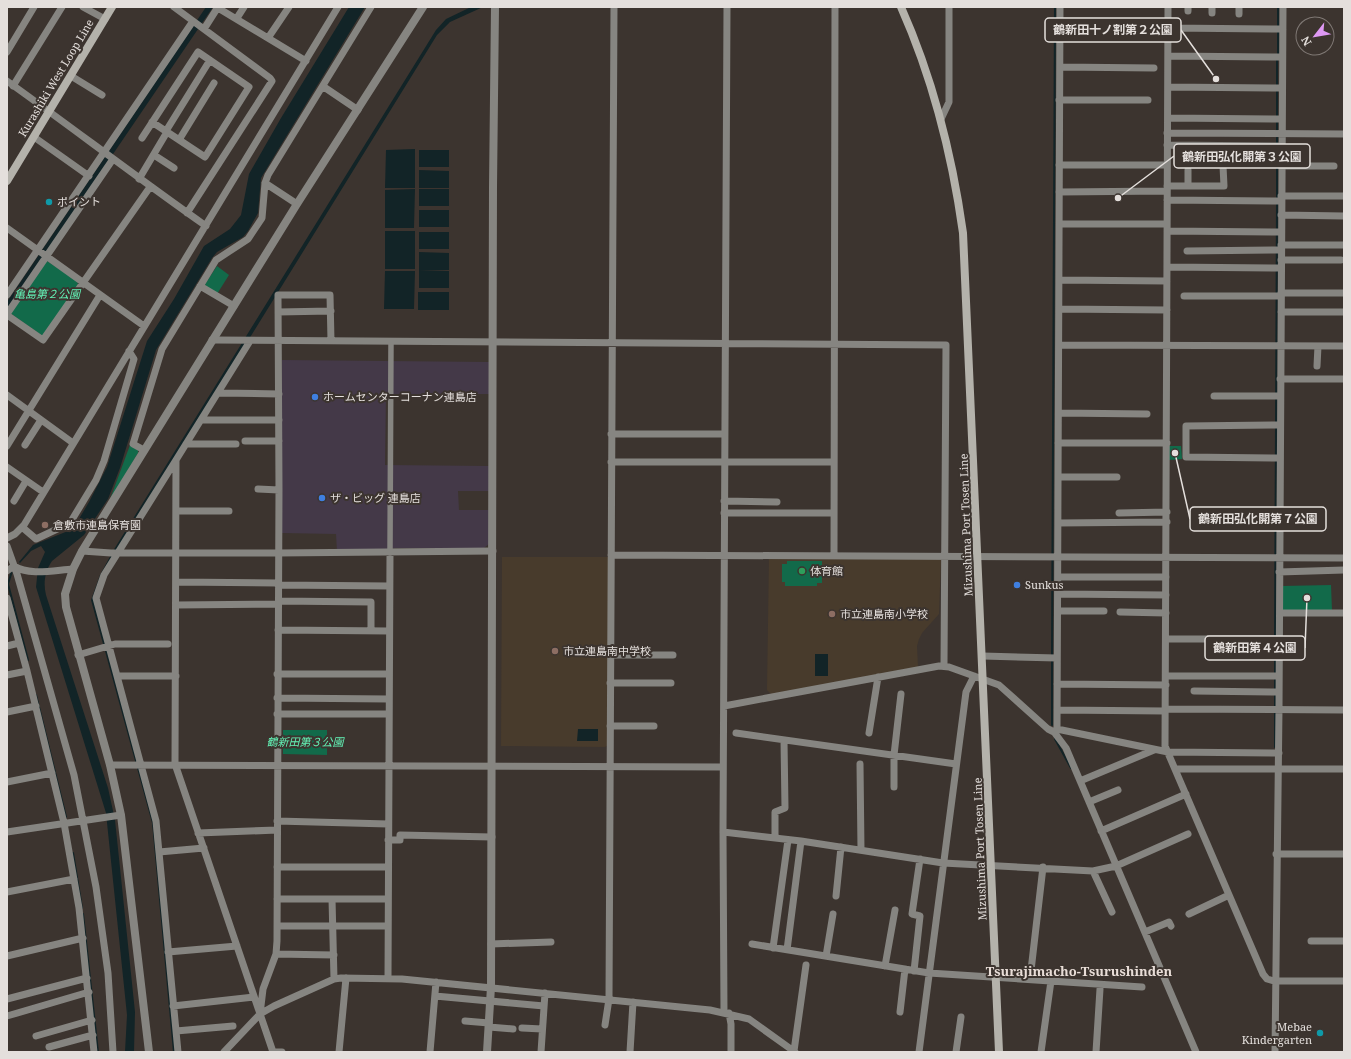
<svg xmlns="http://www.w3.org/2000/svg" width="1351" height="1059" font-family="'Noto Serif','Noto Sans JP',serif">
<rect width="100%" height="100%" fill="#3c342f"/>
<path fill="#443948" d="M282,360L489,362V394H386L385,465L490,466L489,491H458L459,510H490V543L484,548H392L385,551H337L336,534L282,533Z"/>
<path fill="#483b2c" d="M769,556L941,559L939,614L922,633L919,639L917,646L918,667L772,695L767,690Z
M502,557H608V745L605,747L501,746Z"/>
<path fill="#126a4a" d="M47,261L77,281L78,284L44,337L10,313Z
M217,266L229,275L217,294L206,287L205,284Z
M130,445L138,450V453L109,502Z
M1168,446H1181L1182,459L1169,460Z
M787,561H822V583H817V586H785V582H782V564H787Z
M1331,585L1332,611L1282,610V586Z
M283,730H327V755L283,754Z"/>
<path fill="#122427" d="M206,7H213L7,310V302Z
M349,7H365L261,178L258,213L248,231L243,237L217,252L212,258L156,350L120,468L108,499L84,535L52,561C45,571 43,583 46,595L108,788L115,820L135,1012L134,1052H125L127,1015L106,813L36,587L38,568L45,552L41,546L31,551L20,563L19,562L33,545L73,529L89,502L107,467L147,341L174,299L204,246L230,229L241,215L249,174L281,118Z
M471,7H483L450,22L437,35L246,344L94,598L151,806L177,1052H173L152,823L91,600L100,575L113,551L436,30L446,19Z
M415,149V188H385L386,150Z
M419,150H449V167H419Z
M419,170L449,171V188H419Z
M415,189L414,228H385V190Z
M419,189H449V206H419Z
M419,210H449V227H419Z
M385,231H415V269H385Z
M419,232H449V249H419Z
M419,252L449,253V270H419Z
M419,270L449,271V288H419Z
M385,271H415L414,309H384Z
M418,292H449V310H418Z
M815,654H828V676H815Z
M578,729H598V741H577Z"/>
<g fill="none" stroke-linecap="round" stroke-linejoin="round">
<path stroke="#122427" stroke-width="2" d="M1278,27V7
M1278,55V31
M1277,117V59
M1277,199V121
M1276,423L1277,203
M12,571L8,584L28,660
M1275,637L1276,427
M1052,656L1055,7
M36,695L66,817
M1052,725V660
M1055,739L1071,768
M1275,747V641
M73,853L82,908
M83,914L98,1052"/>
<path stroke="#868581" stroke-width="5.5" d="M390,553L391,341"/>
<path stroke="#868581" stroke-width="7" d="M83,7L105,19
M1168,7L1165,746L1263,974L1267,979L1274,981H1344
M1188,7V11
M1212,7V13
M218,8L306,61
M1239,14V7
M237,18L244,7
M1060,21L1168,22
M1168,28L1283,29
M204,29L218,7
M268,38L289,7
M7,52L34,7
M1168,56L1282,57
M1060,67L1154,68
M71,76L102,95
M7,81C74,129 139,179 206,226
M13,86L62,7
M324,87L358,110
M1168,87L1282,88
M1059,100H1148
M1168,118L1282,119
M941,119L949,102V7
M166,131L210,60
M1167,133L1344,134
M34,137L89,176
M142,138L198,52L249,87L205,157L152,122
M179,140L214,83
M1167,145L1282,146
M154,155L174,168
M1059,165H1167
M1282,166H1334
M1188,170V186
M139,179L167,132
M265,183L297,204
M1167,186H1224L1223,166
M1059,192L1167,191
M1281,196H1344
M1167,200L1281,201
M187,213L272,81L270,78L193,21
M1281,215L1344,216
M1059,224H1167
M7,228L144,326
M1167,231L1281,232
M1281,245H1344
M1187,251L1281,250
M1281,260H1341
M1167,267L1281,268
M1059,280L1167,281
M200,286L234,306
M1281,293H1344
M7,295L191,24L193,21L174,7
M1184,296H1281
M1059,309L1167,310
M278,312L331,311
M1281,312H1344
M7,314L113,159
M7,315L43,340L150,187
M212,340L946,345L944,666
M250,341L176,460L175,764L273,1052
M1059,345L1344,346
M1317,366L1318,346
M1280,379H1344
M218,393L279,394
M7,395L73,443
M1214,396H1280
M1059,413L1147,414
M201,420H279
M611,434H725
M245,441H279
M1058,443H1167
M186,444H236
M25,445L41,420
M7,446L100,295
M144,450L133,444L162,349L216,260L248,239L262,218L265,183L268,175L371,7
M1280,458L1186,457V426L1280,425
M176,460L104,575L96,598L156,821L178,1052
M611,462H834
M7,467L43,492
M1058,477H1117
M258,489L279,490
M14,501L26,481
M724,501L777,502
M176,511H229
M724,513H834
M1119,513L1167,512
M1058,523L1167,522
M22,527L36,539L70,523L96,480L104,461L134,359L129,351
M7,538L15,534L24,525L338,7
M7,546L17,574L74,775L96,887L108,973L113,1052
M82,551L111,553H278L493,551
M611,555L1344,558
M834,556L835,7
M7,571L14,566C29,576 55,570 73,569
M1279,572L1344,570
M1058,577H1166
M176,582L278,583
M278,585L389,586
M1058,594L1166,595
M7,598L27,671L64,823L79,908L94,1052
M279,601L371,602V631
M176,605L278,604
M1058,611H1104
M1120,612L1166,613
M1280,613H1344
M278,630L389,631
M1166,639H1280
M7,646L19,643
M78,655L115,644H168
M611,655H673
M983,656L1057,658
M277,674H389
M7,675L27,671
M117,676H176
M1166,676H1279
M610,683H671
M1057,684L1166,685
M1194,691L1279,692
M277,698L389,699
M724,706L939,666L949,667L999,685L1048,729L1054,732L1066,748L1196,1052
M1166,709L1344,710
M1057,710L1165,711
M7,712L36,706
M277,714H389
M610,726H654
M1057,729L1060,7
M1054,732L1057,729L1168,752L1279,753
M736,733L956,764
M869,733L878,677
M860,764L861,850
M110,765L723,767
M1175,769H1344
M1080,781L1154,750
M7,782L52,773
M894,787V755L901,694
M1089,802L1118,790
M277,821L388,824
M1101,831L1186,794
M7,832L121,815
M723,832L801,841L943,863L1093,871L1112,912
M198,833L277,830
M775,838V812L785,808L784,740
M388,840H400V835L492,837
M159,852L204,848
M1276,854H1344
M277,867H388
M1093,871L1116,866L1188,834
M7,892L74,879
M836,896L841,847
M277,899H388
M332,899L334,979
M1189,914L1229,895
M277,926H388
M1145,932L1169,922L1171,926
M1311,941H1344
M491,944L551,942
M752,944L929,973L1142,987
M773,948L788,840
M787,950L801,841
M168,952L237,946
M276,954L334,955
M7,956L83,938
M826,956L833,914
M885,966L895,910
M914,971L920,916L912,914L920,859
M388,978L390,553
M1030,979L1043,867
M435,996L544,1006
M7,999L87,978
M173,1006L254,997
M900,1012L905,969
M724,1013L723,832L727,7
M729,1013L731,1024V1052
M260,1014L263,989L276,954L277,941L279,490L278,295H330L331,341
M7,1016L89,992
M465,1021L489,1023
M605,1025L609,999L614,7
M489,1027L513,1029
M522,1028L542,1029
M176,1031L233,1026
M36,1036L92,1020
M49,1047L93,1035
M794,1051L806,965
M224,1052L260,1014L274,1006L334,979L341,978L402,979L710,1010L749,1019L795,1052
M273,1052H282
M339,1052L346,978
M430,1052L436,982
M541,1052L545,993
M630,1052L633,1002
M919,1052L966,692L974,676
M956,1052L961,1017
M1041,1052L1051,981
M1096,1052L1100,989
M1275,1052L1279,709L1283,7"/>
<path stroke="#868581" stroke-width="8" d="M149,1052L121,815L110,765L66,607L65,594L73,569L82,551L297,204L423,7
M487,1052L491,987L493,187L495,7"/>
<path stroke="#b4b2ab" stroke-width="8" d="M901,7C933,79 952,154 963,233L999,1052
M7,181L112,7"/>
</g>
<g fill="#0f9aa8" stroke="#3c342f" stroke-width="1.5">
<circle cx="49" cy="202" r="4"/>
<circle cx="1320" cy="1033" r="4"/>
</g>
<g fill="#3f7fe0" stroke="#3c342f" stroke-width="1.5">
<circle cx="315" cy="397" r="4"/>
<circle cx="322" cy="498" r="4"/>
<circle cx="1017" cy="585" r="4"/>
</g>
<g fill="#8d6e63" stroke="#3c342f" stroke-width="1.5">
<circle cx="45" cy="525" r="4"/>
<circle cx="832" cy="614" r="4"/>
<circle cx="555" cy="651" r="4"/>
</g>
<circle fill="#2e9e5b" stroke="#3c342f" stroke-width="1.5" cx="802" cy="571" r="4"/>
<g text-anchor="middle" stroke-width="4" stroke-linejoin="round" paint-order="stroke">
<g font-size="11" fill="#e4dfdc" stroke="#3c342f">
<text transform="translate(56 78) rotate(-59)" y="4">Kurashiki West Loop Line</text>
<text transform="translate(966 525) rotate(-92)" y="4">Mizushima Port Tosen Line</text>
<text transform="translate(980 849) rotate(-92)" y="4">Mizushima Port Tosen Line</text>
</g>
<g font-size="11" fill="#e4dfdc" stroke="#3c342f" text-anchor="start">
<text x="57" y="206">ポイント</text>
<text x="323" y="401">ホームセンターコーナン連島店</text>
<text x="330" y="502">ザ・ビッグ 連島店</text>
<text x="53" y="529">倉敷市連島保育園</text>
<text x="810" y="575">体育館</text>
<text x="1025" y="589">Sunkus</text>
<text x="840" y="618">市立連島南小学校</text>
<text x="563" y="655">市立連島南中学校</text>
<text x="1312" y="1031" text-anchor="end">Mebae<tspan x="1312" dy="13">Kindergarten</tspan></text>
</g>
<g font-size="11" font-style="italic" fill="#63f2b6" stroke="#3c342f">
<text x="47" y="298">亀島第２公園</text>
<text x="305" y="746">鶴新田第３公園</text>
</g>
<g font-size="13" font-weight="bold" fill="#e8ddd7" stroke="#3c342f">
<text x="1079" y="976">Tsurajimacho-Tsurushinden</text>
</g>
</g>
<path fill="none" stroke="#e4dfdc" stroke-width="1.5" d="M1216 79L1181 30M1118 198L1174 156M1175 453L1190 519M1307 598L1305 648"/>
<g fill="#e4dfdc" stroke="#3c342f" stroke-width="1.5">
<circle cx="1216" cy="79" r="4"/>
<circle cx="1118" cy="198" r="4"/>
<circle cx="1175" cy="453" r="4"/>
<circle cx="1307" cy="598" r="4"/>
</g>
<g fill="#3c342f" stroke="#e4dfdc" stroke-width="1.5">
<rect x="1045" y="18" width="136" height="24" rx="4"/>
<rect x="1174" y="144" width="136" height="24" rx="4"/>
<rect x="1190" y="507" width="136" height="24" rx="4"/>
<rect x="1205" y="636" width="100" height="24" rx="4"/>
</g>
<g font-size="12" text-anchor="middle" font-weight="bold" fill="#e4dfdc">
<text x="1113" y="34">鶴新田十ノ割第２公園</text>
<text x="1242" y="161">鶴新田弘化開第３公園</text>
<text x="1258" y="523">鶴新田弘化開第７公園</text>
<text x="1255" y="652">鶴新田第４公園</text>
</g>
<rect width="1351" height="1059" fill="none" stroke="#e4dfdc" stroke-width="16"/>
<g transform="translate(1315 36) rotate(239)"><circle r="19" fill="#3c342f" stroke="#7f7874"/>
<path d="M0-3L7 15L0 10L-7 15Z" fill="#de98f3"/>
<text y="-6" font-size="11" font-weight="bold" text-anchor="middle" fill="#e4dfdc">N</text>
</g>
</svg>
